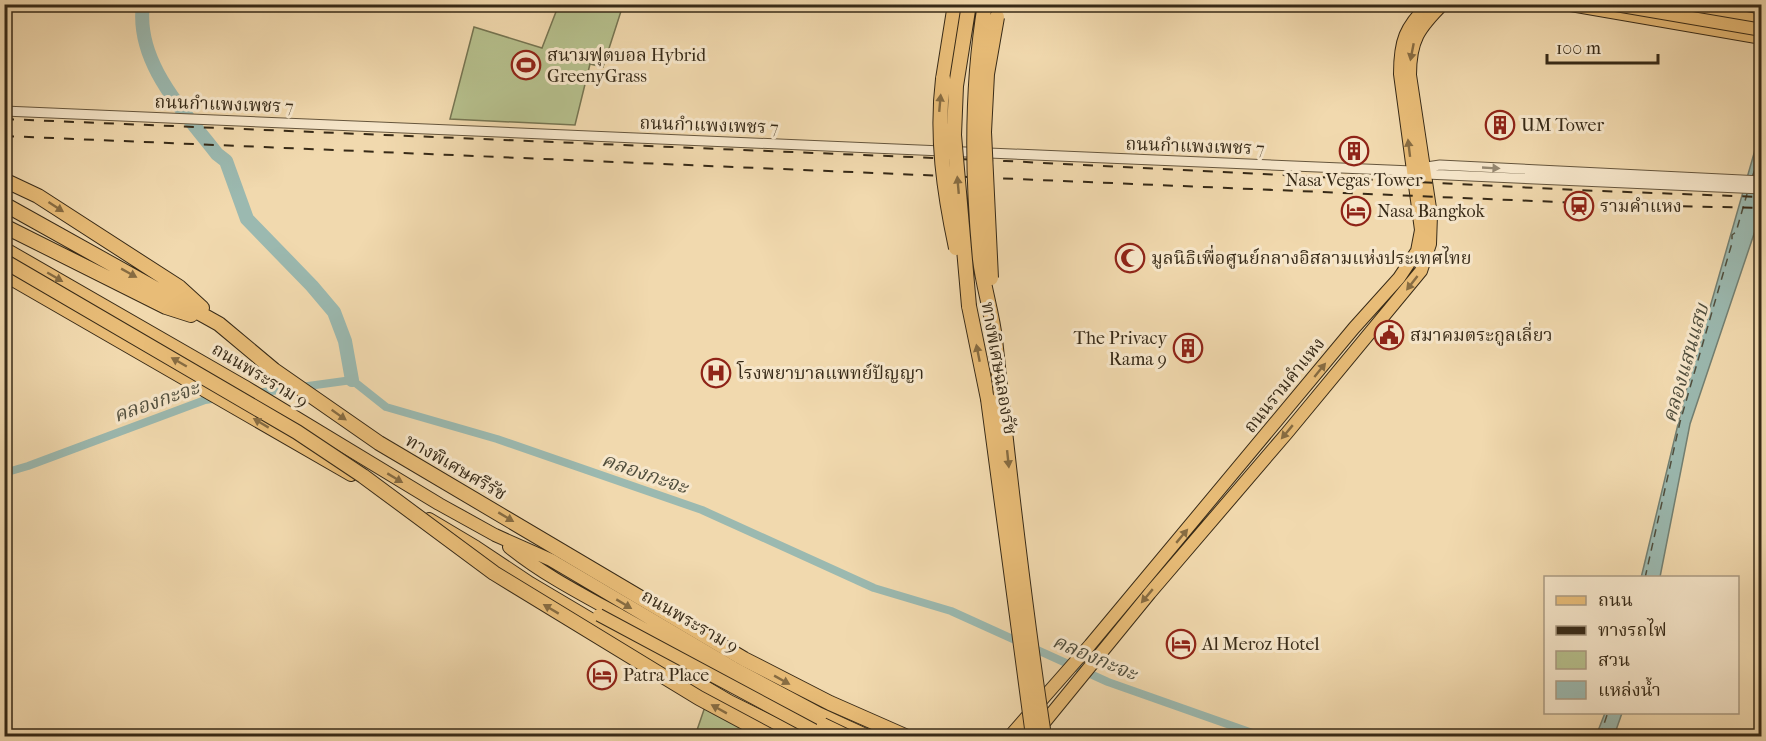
<svg xmlns="http://www.w3.org/2000/svg" width="1766" height="741" font-family="'IM FELL French Canon','Noto Serif Thai',serif">
<rect width="100%" height="100%" fill="#f1d9ae"/>
<filter id="stains"><feTurbulence type="fractalNoise" baseFrequency=".00333" numOctaves="4"/><feColorMatrix values="0 0 0 0 .2 0 0 0 0 .09 0 0 0 0 .02 0 0 0 .5 -.17"/></filter>
<radialGradient id="worn" r=".72"><stop offset=".6" stop-color="#630" stop-opacity="0"/><stop offset="1" stop-color="#630" stop-opacity=".3"/></radialGradient>
<path fill="#b6c08d" stroke="#767552" stroke-width="1.5" d="M559,4L623,5L603,67L590,64L575,125L450,119L474,27L542,48Z
M709,695L762,736H695Z"/>
<path fill="#9bb9b0" stroke="#738073" stroke-width="1.5" d="M1761,129V194L1756,228L1690,424L1660,577L1641,578L1686,391Z
M1605,713H1622L1614,736H1596Z"/>
<g fill="none" stroke-linecap="round" stroke-linejoin="round">
<path stroke="#9bb9b0" stroke-width="8" d="M257,393L352,380L386,407L497,439L702,510L874,588L951,611L1108,682L1261,736
M4,473L28,466L205,400L219,398"/>
<path stroke="#9bb9b0" stroke-width="14" d="M143,4C135,63 184,111 217,154L226,161L247,219L312,286L334,312L345,341L352,380"/>
<path stroke="#504e3d" stroke-width="1.5" stroke-dasharray="8 6" stroke-linecap="butt" d="M1752,178L1762,147
M1645,578L1680,422L1732,243V235L1736,232L1747,194
M1600,736L1608,712"/>
<g stroke="#66563d" stroke-width="11">
<path id="minor" d="M4,111L1412,171L1426,174L1762,189
M1420,168L1440,165L1762,181"/>
</g>
<g stroke="#372a17" stroke-width="14">
<path id="major" d="M1565,4L1762,38
M1668,4L1762,21
M4,248L244,386L439,504L495,535L551,560L734,668L820,714L868,736
M4,275L351,475
M429,519L476,547L530,583L729,701L800,736
M509,547C542,574 583,595 621,616C688,654 754,690 822,724
M1039,729L1150,593L1287,433L1421,271L1430,244L1431,215L1410,75C1410,40 1419,28 1443,4
M1010,736L1090,645L1354,328L1399,278L1417,251L1421,230L1400,74C1400,41 1405,27 1429,4"/>
</g>
<g stroke="#372a17" stroke-width="16">
<path id="highway" d="M943,79L955,4
M4,180L38,196L179,287L202,308
M4,204L219,324L274,370L379,443L744,659L830,703L905,736
M4,226L166,307L191,315
M969,306L988,399"/>
</g>
<use href="#minor" stroke="#f6e6ca" stroke-width="9"/>
<use href="#major" stroke="#e8bc77" stroke-width="12"/>
<use href="#highway" stroke="#e8bc77" stroke-width="14"/>
<path stroke="#372a17" stroke-width="2" stroke-dasharray="10 10" stroke-linecap="butt" d="M4,119L1006,161L1575,190L1762,197
M4,136L1628,205L1762,208"/>
<g stroke="#372a17" stroke-width="14" stroke-linecap="butt">
<path id="major-bridge" d="M1610,4L1762,30
M599,615L823,735
M823,724L848,736"/>
</g>
<g stroke="#372a17" stroke-width="16" stroke-linecap="butt">
<path id="highway-bridge" d="M969,4L956,86L954,135L969,306
M985,4C971,88 972,175 980,259C983,286 992,312 995,339C1009,472 1024,604 1044,736
M943,79C936,136 944,192 956,248
M4,261L297,432L363,476L494,573L699,698L770,736
M991,278L984,132L987,74L997,17
M988,399L1033,736"/>
</g>
<use href="#major-bridge" stroke="#e8bc77" stroke-width="12"/>
<use href="#highway-bridge" stroke="#e8bc77" stroke-width="14"/>
</g>
<defs><path id="oneway-solid" d="M-6-.8H1V-3.2L6.5 0L1 3.2V.8H-6Z" transform="scale(1.5)"/></defs>
<g fill="#876c42">
<use href="#oneway-solid" transform="translate(1412 52) rotate(101)"/>
<use href="#oneway-solid" transform="translate(940 103) rotate(-85)"/>
<use href="#oneway-solid" transform="translate(1409 148) rotate(-97)"/>
<use href="#oneway-solid" transform="translate(958 185) rotate(-95)"/>
<use href="#oneway-solid" transform="translate(56 207) rotate(33)"/>
<use href="#oneway-solid" transform="translate(129 273) rotate(29)"/>
<use href="#oneway-solid" transform="translate(55 277) rotate(30)"/>
<use href="#oneway-solid" transform="translate(1412 283) rotate(128)"/>
<use href="#oneway-solid" transform="translate(978 353) rotate(-101)"/>
<use href="#oneway-solid" transform="translate(179 362) rotate(-150)"/>
<use href="#oneway-solid" transform="translate(1320 370) rotate(-51)"/>
<use href="#oneway-solid" transform="translate(339 415) rotate(35)"/>
<use href="#oneway-solid" transform="translate(261 423) rotate(-149)"/>
<use href="#oneway-solid" transform="translate(1287 432) rotate(130)"/>
<use href="#oneway-solid" transform="translate(1008 459) rotate(84)"/>
<use href="#oneway-solid" transform="translate(395 478) rotate(31)"/>
<use href="#oneway-solid" transform="translate(506 517) rotate(31)"/>
<use href="#oneway-solid" transform="translate(1182 536) rotate(-50)"/>
<use href="#oneway-solid" transform="translate(1147 596) rotate(130)"/>
<use href="#oneway-solid" transform="translate(624 604) rotate(31)"/>
<use href="#oneway-solid" transform="translate(551 609) rotate(-149)"/>
<use href="#oneway-solid" transform="translate(782 680) rotate(29)"/>
<use href="#oneway-solid" transform="translate(719 709) rotate(-151)"/>
</g>
<use fill="#968870" href="#oneway-solid" transform="translate(1491 168) rotate(3)"/>
<defs>
<g id="stadium-ring" transform="scale(1.5)"><circle r="9.5" fill="#f6e6ca" stroke="#8f2418" stroke-width="1.5"/><path d="M0-5a6.5 5 0 1 0 0 10a6.5 5 0 1 0 0-10ZM-3.5-1.8h7v3.6h-7Z" fill="#8f2418"/></g>
<g id="building-ring" transform="scale(1.5)"><circle r="9.5" fill="#f6e6ca" stroke="#8f2418" stroke-width="1.5"/><path d="M-4-6H4V6H1V3H-1V6H-4ZM-2.5-4.3h1.7v1.8h-1.7ZM.8-4.3h1.7v1.8H.8ZM-2.5-1h1.7V.8h-1.7ZM.8-1h1.7V.8H.8Z" fill="#8f2418"/></g>
<g id="station-ring" transform="scale(1.5)"><circle r="9.5" fill="#f6e6ca" stroke="#8f2418" stroke-width="1.5"/><path d="M-3-6H3Q5-6 5-4V2Q5 4 3 4L4.5 6H3L1.5 4h-3L-3 6H-4.5L-3 4Q-5 4-5 2V-4Q-5-6-3-6ZM-3.5-4v3h7v-3ZM-3.5 1v1.5H-2V1ZM2 1v1.5H3.5V1Z" fill="#8f2418"/></g>
<g id="hotel-ring" transform="scale(1.5)"><circle r="9.5" fill="#f6e6ca" stroke="#8f2418" stroke-width="1.5"/><path d="M-6-4.5h1.5V1H6V5H4.5V3h-9V5H-6ZM-4 0a1.8 1.8 0 1 1 3.6 0ZM.5 0V-2.5h3Q6-2.5 6 0Z" fill="#8f2418"/></g>
<g id="mosque-ring" transform="scale(1.5)"><circle r="9.5" fill="#f6e6ca" stroke="#8f2418" stroke-width="1.5"/><path d="M3.5-4.9A6 6 0 1 0 3.5 4.9A5 5 0 1 1 3.5-4.9Z" fill="#8f2418"/></g>
<g id="civic-ring" transform="scale(1.5)"><circle r="9.5" fill="#f6e6ca" stroke="#8f2418" stroke-width="1.5"/><path d="M-.6-6.5H3V-4.5H.6V-3L4-1V1h2V6H-6V1h2V-1L-.6-3ZM-1.2 2.5V6h2.4V2.5Z" fill="#8f2418"/></g>
<g id="hospital-ring" transform="scale(1.5)"><circle r="9.5" fill="#f6e6ca" stroke="#8f2418" stroke-width="1.5"/><path d="M-5-5h3v3.5h4V-5h3V5h-3V1.5h-4V5h-3Z" fill="#8f2418"/></g>
</defs>
<g fill-rule="evenodd">
<use href="#stadium-ring" x="526" y="65"/>
<use href="#building-ring" x="1500" y="125"/>
<use href="#building-ring" x="1354" y="151"/>
<use href="#station-ring" x="1579" y="206"/>
<use href="#hotel-ring" x="1356" y="211"/>
<use href="#mosque-ring" x="1130" y="258"/>
<use href="#civic-ring" x="1389" y="335"/>
<use href="#building-ring" x="1188" y="348"/>
<use href="#hospital-ring" x="716" y="373"/>
<use href="#hotel-ring" x="1181" y="644"/>
<use href="#hotel-ring" x="602" y="675"/>
</g>
<g text-anchor="middle" stroke-width="6" stroke-linejoin="round" paint-order="stroke">
<g font-size="18" fill="#372a17" stroke="#f6e6ca" text-anchor="start">
<text x="547" y="61">สนามฟุตบอล Hybrid<tspan x="547" dy="21">GreenyGrass</tspan></text>
<text x="1521" y="131">UM Tower</text>
<text x="1354" y="186" text-anchor="middle">Nasa Vegas Tower</text>
<text x="1600" y="212">รามคำแหง</text>
<text x="1377" y="217">Nasa Bangkok</text>
<text x="1151" y="264">มูลนิธิเพื่อศูนย์กลางอิสลามแห่งประเทศไทย</text>
<text x="1410" y="341">สมาคมตระกูลเลี่ยว</text>
<text x="1167" y="344" text-anchor="end">The Privacy<tspan x="1167" dy="21">Rama 9</tspan></text>
<text x="737" y="379">โรงพยาบาลแพทย์ปัญญา</text>
<text x="1202" y="650">Al Meroz Hotel</text>
<text x="623" y="681">Patra Place</text>
</g>
<g font-size="18" fill="#372a17" stroke="#f6e6ca">
<text transform="translate(224 104) rotate(2)" y="6">ถนนกำแพงเพชร 7</text>
<text transform="translate(709 125) rotate(2)" y="6">ถนนกำแพงเพชร 7</text>
<text transform="translate(1195 146) rotate(2)" y="6">ถนนกำแพงเพชร 7</text>
<text transform="translate(999 368) rotate(80)" y="6">ทางพิเศษฉลองรัช</text>
<text transform="translate(260 375) rotate(31)" y="6">ถนนพระราม 9</text>
<text transform="translate(1284 385) rotate(-51)" y="6">ถนนรามคำแหง</text>
<text transform="translate(456 467) rotate(30)" y="6">ทางพิเศษศรีรัช</text>
<text transform="translate(690 621) rotate(30)" y="6">ถนนพระราม 9</text>
</g>
<g font-size="20" font-style="italic" fill="#504e3d" stroke="#f6e6ca">
<text transform="translate(1685 363) rotate(-74)" y="7">คลองแสนแสบ</text>
<text transform="translate(156 401) rotate(-19)" y="7">คลองกะจะ</text>
<text transform="translate(645 473) rotate(19)" y="7">คลองกะจะ</text>
<text transform="translate(1095 657) rotate(23)" y="7">คลองกะจะ</text>
</g>
</g>
<rect width="1766" height="741" fill="none" stroke="#f1d9ae" stroke-width="24"/>
<rect x="6" y="6" width="1754" height="729" fill="none" stroke="#372a17" stroke-width="3"/>
<rect x="12" y="12" width="1742" height="717" fill="none" stroke="#372a17" stroke-width="1.5"/>
<rect x="1544" y="576" width="195" height="138" fill="#f6e6ca" stroke="#aa9b82" stroke-width="1.5"/>
<rect x="1556" y="596" width="30" height="9" fill="#e8bc77" stroke="#aa9b82" stroke-width="1.5"/>
<text x="1598" y="606" font-size="18" fill="#372a17">ถนน</text>
<rect x="1556" y="626" width="30" height="9" fill="#372a17" stroke="#aa9b82" stroke-width="1.5"/>
<text x="1598" y="636" font-size="18" fill="#372a17">ทางรถไฟ</text>
<rect x="1556" y="651" width="30" height="18" fill="#b6c08d" stroke="#aa9b82" stroke-width="1.5"/>
<text x="1598" y="666" font-size="18" fill="#372a17">สวน</text>
<rect x="1556" y="681" width="30" height="18" fill="#9bb9b0" stroke="#aa9b82" stroke-width="1.5"/>
<text x="1598" y="696" font-size="18" fill="#372a17">แหล่งน้ำ</text>
<path d="M1547 54v9h111v-9" fill="none" stroke="#372a17" stroke-width="3"/>
<text x="1556" y="54" font-size="18" fill="#372a17" stroke="#f6e6ca" stroke-width="4.5" paint-order="stroke">100 m</text>
<rect width="100%" height="100%" filter="url(#stains)"/>
<rect width="100%" height="100%" fill="url(#worn)"/>
</svg>
